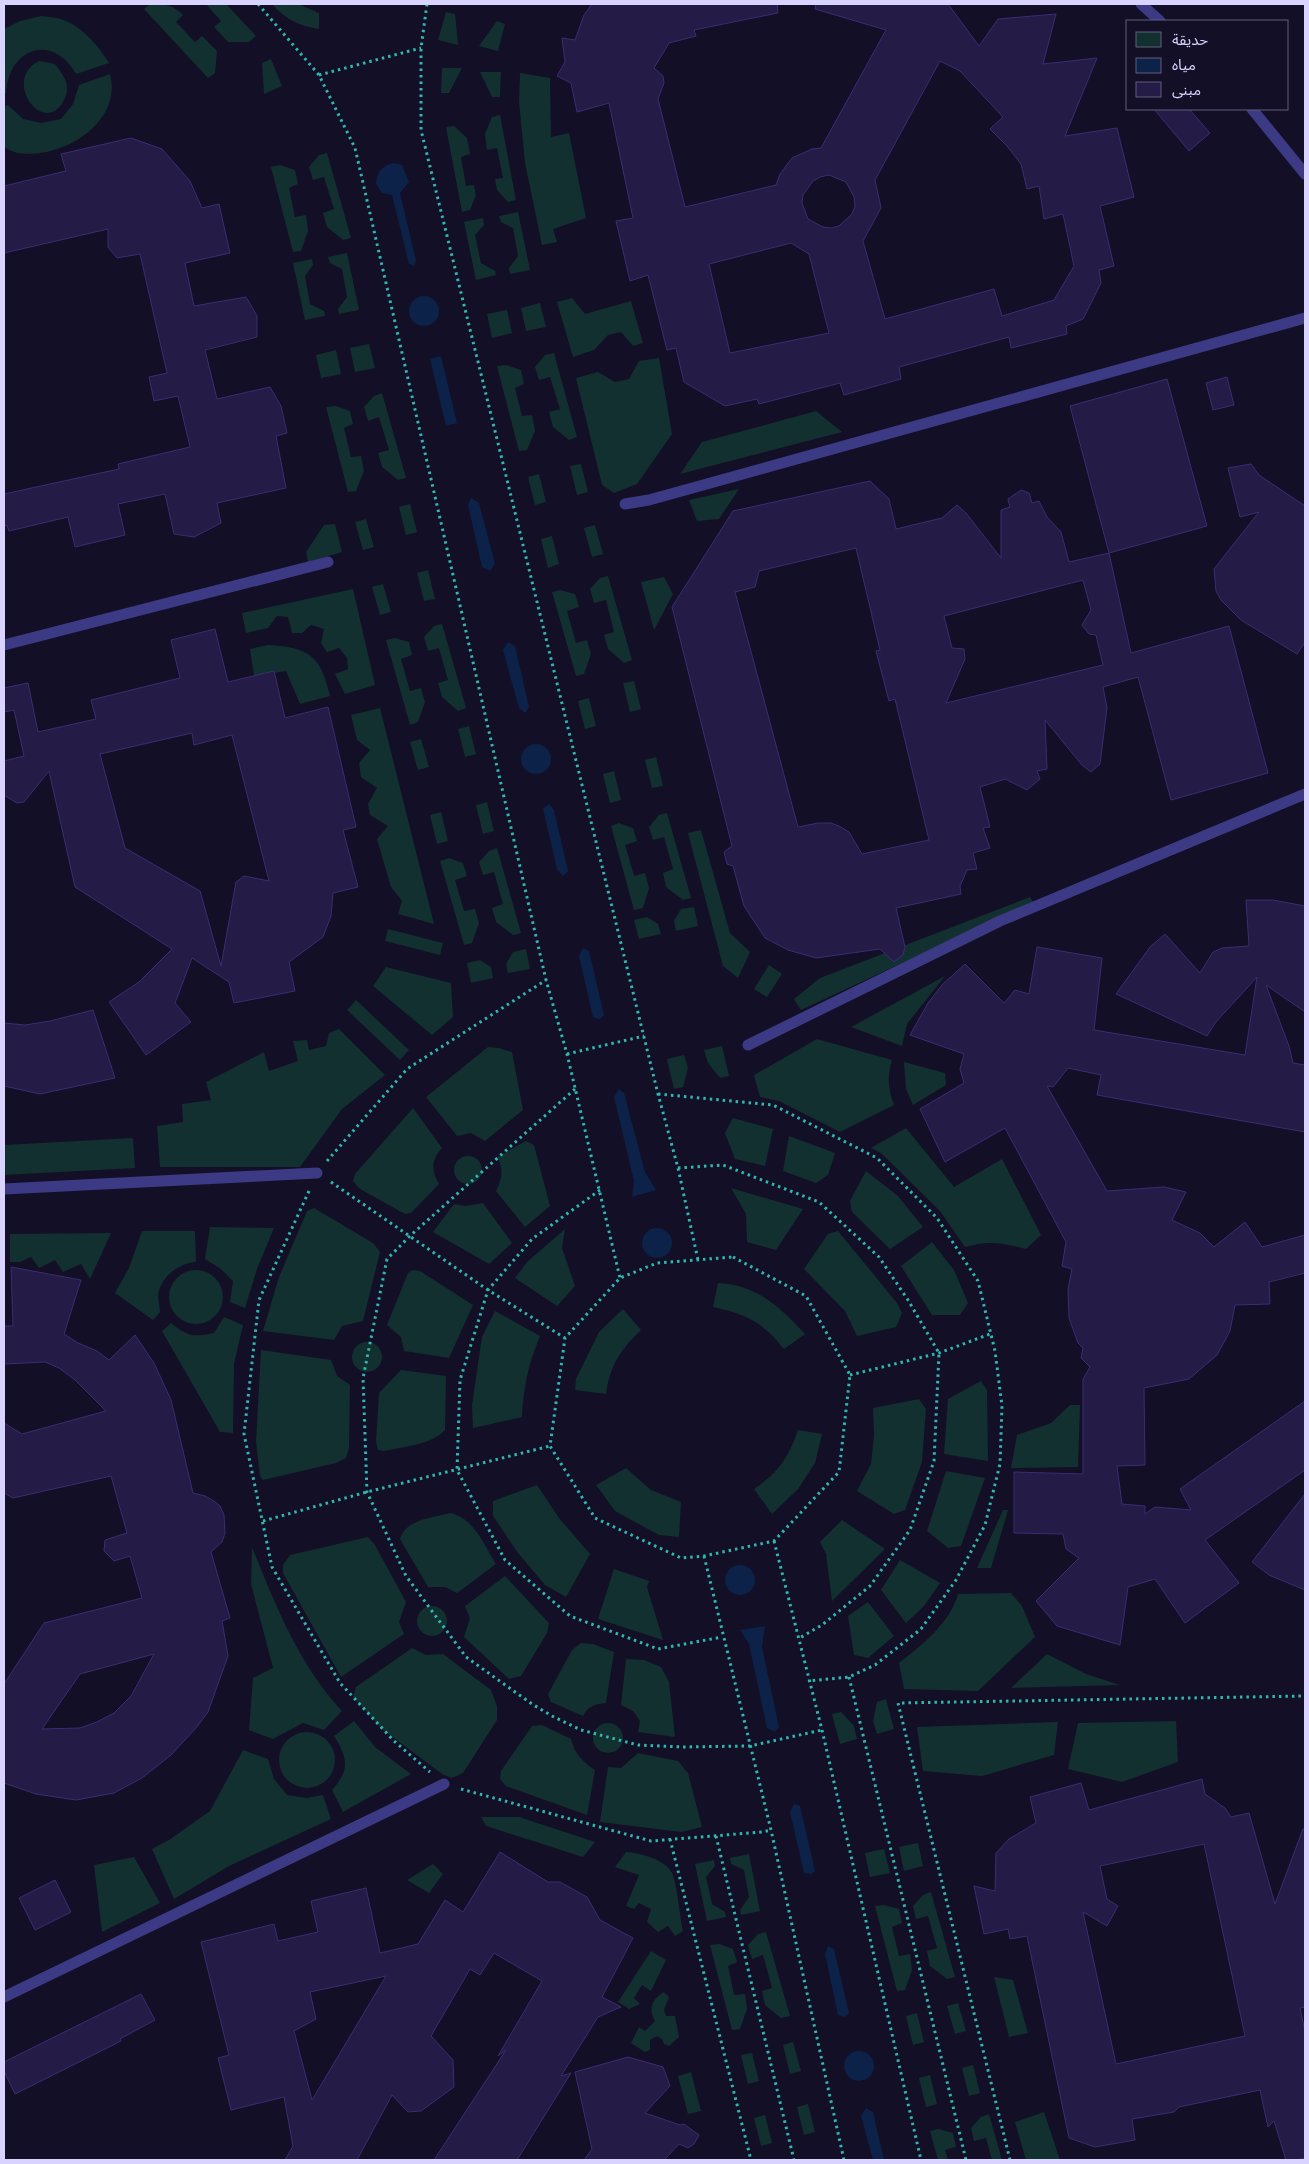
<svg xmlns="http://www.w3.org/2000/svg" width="1309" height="2164" font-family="Lato,'Noto Sans Arabic',sans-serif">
<rect width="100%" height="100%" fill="#130f26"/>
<path fill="#12302f" d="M150,4C165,4 172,4 183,15L176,22L195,42L202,36L217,51L215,73L208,78L144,9Z
M206,4H226L256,36L249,42H228L214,27L221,21Z
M272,4H298L319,13V29C299,26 285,19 272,4Z
M446,12L455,14L458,45L438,40Z
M41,16C47,17 55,17 61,19C82,26 98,45 109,63L76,74C53,33 9,47 6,93H4V29L20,21Z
M497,21L505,24L498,51L479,46Z
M271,59L282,86L264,94L262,63Z
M39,61L55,64C63,75 71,84 65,98C46,141 0,80 39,61Z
M442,68H462L449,93H441Z
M480,72H501L500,97H492Z
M520,73L550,78L551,137L569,133L586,218L553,229L557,242L542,245L525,163L519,102Z
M110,74C123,123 61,160 18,153C13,152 8,149 4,147V106L8,105L23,119L41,123L61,119L73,104L79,85Z
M500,115L516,200L508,202L497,190L495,179L503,178L497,148L487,150L485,134L492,117Z
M454,126L467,138L470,154L461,157L466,186L474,185L476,195L470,210L462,212L446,127Z
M327,153L351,238L343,240L327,227L323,213L334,209L324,177L313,180L309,167L319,155Z
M280,165L295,170L298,184L289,188L295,217L306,215L308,231L301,251L293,252L271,167Z
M518,212L530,270L510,274L509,268L518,256L513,228L501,222L499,216Z
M483,218L484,225L475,235L481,263L495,271L496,275L476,280L464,222Z
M347,253L359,310L339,314L338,309L347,297L342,269L330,263L328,257Z
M312,259L313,265L305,276L310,304L324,311L325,316L305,320L293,263Z
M572,298L585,314L631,301L643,343L633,346L621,332L608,335L594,350L573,357L557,302Z
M540,303L546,327L526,331L521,308Z
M507,310L512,333L492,338L487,314Z
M369,344L375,368L355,372L350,348Z
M336,350L341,374L321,378L316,355Z
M554,353L577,437L569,440L553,427L549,412L560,409L550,377L539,380L535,367L545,355Z
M659,358L672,434L637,484L614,493L602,485L576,378L598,372L615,382L629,379L639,361Z
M506,365L521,370L524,384L515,388L522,416L532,415L535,431L527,450L519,451L497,366Z
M382,393L406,478L398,480L382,467L378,453L389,450L379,417L368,421L364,407L374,396Z
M336,406L350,411L353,424L344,428L351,457L361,456L364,471L356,491L348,492L326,407Z
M816,411L842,432L680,474L702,442Z
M581,464L588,492L577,495L570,466Z
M539,474L546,502L535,505L528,477Z
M739,489L719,519L697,521L689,500Z
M410,504L417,532L406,535L399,507Z
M366,519L374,547L363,550L355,522Z
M335,524L342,552L308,562L306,552L324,525Z
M595,525L603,554L592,557L584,528Z
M552,536L559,564L548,568L541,539Z
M428,570L435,599L424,601L417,573Z
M608,576L632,660L624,663L608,649L604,635L614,632L606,600L594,603L590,589L600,578Z
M664,577L673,594L654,630L641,582Z
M383,584L391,612L380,615L372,587Z
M353,589L375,685L345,694L335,674L348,669L347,658L339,648L327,652L321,643L324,629L311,625L302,633H292L288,617L277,616L268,628L246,633L242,613Z
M560,590L575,594L579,607L567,611L576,643L587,640L591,654L584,674L576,676L552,592Z
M442,624L466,708L458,711L442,697L438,683L448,680L439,648L428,651L424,637L434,626Z
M395,638L409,642L412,655L401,659L410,691L421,688L425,702L418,722L410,725L386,640Z
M268,645C309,647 321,656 330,696L300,704L286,671L254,676L250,649Z
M634,681L641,709L630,712L623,683Z
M589,698L596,726L585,729L578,701Z
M380,708L434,924L398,914L402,901L391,887L377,839L388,826L370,815L368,804L377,788L361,777L359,763L370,750L357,740L351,715Z
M469,726L476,754L465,757L458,729Z
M421,739L429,767L418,770L410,742Z
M656,757L663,786L652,788L645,760Z
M614,771L621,800L610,803L603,774Z
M487,802L494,831L483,834L476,805Z
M441,812L448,841L437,844L430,815Z
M667,813L691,898L683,900L666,887L663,873L673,869L664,837L653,840L649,827L659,815Z
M619,823L633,828L637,841L625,845L634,876L645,873L649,888L643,908L634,910L611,826Z
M701,830L730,933L750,952L738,978L723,966L688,833Z
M497,848L521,933L513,935L496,922L492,908L503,904L494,872L483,875L479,862L489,851Z
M449,858L463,863L467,876L455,880L464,911L475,909L479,923L472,943L464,945L440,861Z
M1030,897L1033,902L801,1010L794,999L820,978Z
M694,907L698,926L676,931L674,921L681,909Z
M647,917L658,924L661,934L639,939L634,920Z
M388,929L443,943L440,955L385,941Z
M526,949L530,969L508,973L506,964L513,952Z
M480,960L491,967L493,978L471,983L467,963Z
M769,965L782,974L767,997L754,989Z
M386,967L451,983L453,1017L432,1035L373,986Z
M945,976L907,1024L902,1046L851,1027Z
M356,1000L409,1050L400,1060L347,1010Z
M339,1029L385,1075L342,1109L300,1167H160L157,1126L183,1122L182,1104L211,1100L206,1082L264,1052L269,1071L298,1061L293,1041L307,1040L309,1050L326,1046L329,1033Z
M817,1039L892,1060C887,1076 888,1089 894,1105L840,1132L779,1101L760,1097L754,1075Z
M722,1046L729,1076L720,1078L708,1063L704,1050Z
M488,1047L499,1048L512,1052L523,1110L485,1141L471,1133L457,1136L426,1097Z
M684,1055L688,1068L683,1087L674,1089L667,1059Z
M904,1062L945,1073L946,1085L913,1105L906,1089Z
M413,1108L442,1148C431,1160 431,1170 439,1184L411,1213L405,1214L360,1189L353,1181L355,1174Z
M733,1118L773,1129L765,1166L735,1159L725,1133Z
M906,1128L954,1187L1002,1159L1041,1235L1026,1249C1002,1243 989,1240 965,1247L940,1211L881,1153L871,1148Z
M789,1136L835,1153L828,1175L816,1183L783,1171Z
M133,1138L135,1168L4,1175V1145Z
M526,1141L534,1145L550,1206L525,1227L496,1191C502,1180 504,1168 497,1157Z
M454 1170a14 14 0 1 1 28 0a14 14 0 1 1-28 0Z
M866,1171L898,1196L923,1227L890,1249L852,1212L850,1201Z
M731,1188L803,1209L776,1250L747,1242L746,1214Z
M483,1203L512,1243L489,1264L433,1232L454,1204L465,1206Z
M314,1208L373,1243L380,1252L363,1321L342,1326L334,1340L263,1331L279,1277L307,1211Z
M210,1227L274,1228L257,1269L245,1308L230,1302L233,1281L221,1269L205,1259Z
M565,1229L562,1248L575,1286L557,1306L515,1278L527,1262Z
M142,1231H195L196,1262C179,1263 160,1277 158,1296C158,1301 160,1307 160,1312L153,1320L115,1293L129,1268Z
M838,1231L897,1303L902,1313L896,1327L857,1336L845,1311L804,1269L828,1234Z
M111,1233L90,1279L81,1264L63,1272L55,1260L39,1268L31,1257L20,1262H10V1234Z
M932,1242L954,1270L968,1303L960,1315H932L901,1266Z
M412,1270L420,1271L473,1305L449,1358L404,1351L401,1337L387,1325L408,1273Z
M169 1297a27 27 0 1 1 54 0a27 27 0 1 1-54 0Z
M718,1283C757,1285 779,1306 805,1334L784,1349C761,1321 748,1315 713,1307Z
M623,1309L641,1330C621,1349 610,1365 606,1394L575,1390L576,1379L599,1332Z
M495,1311L540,1336C528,1366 524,1384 522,1417L473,1428L472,1405L482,1337Z
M224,1317L243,1325L234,1364L233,1433L220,1432L162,1331L171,1323C188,1337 194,1337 214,1333Z
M352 1357a15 15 0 1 1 30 0a15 15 0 1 1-30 0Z
M261,1350L331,1360L337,1376L350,1385L349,1448L346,1458L336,1463L263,1480L260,1476L256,1442Z
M401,1370L446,1376L445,1430C431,1445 405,1446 385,1451L378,1450L376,1442L379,1393Z
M981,1381L987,1390L988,1461L944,1454L948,1399Z
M919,1399L926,1409L922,1462L905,1510L894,1514L857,1491L871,1464L874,1435L873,1408Z
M1070,1405H1080L1078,1467L1011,1468L1017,1435L1051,1423Z
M798,1430L822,1434L815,1463L798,1489L772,1514L754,1489C778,1473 789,1457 798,1430Z
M626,1468L651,1490L681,1502L679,1537L659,1535L615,1511L596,1485Z
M946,1471L985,1478L961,1546L948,1548L927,1531Z
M537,1485L559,1518L590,1554L566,1597L545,1585L518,1553L493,1516V1501Z
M1003,1510H1008L991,1568H977Z
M450,1513C474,1518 484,1545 496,1564L457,1593L445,1587H428L400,1539C406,1519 432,1518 450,1513Z
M842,1520L885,1549L832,1601L826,1554L820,1542Z
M368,1537L375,1545L406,1602L399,1622L404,1634L341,1677L283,1573V1565L290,1555Z
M252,1547C276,1606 298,1663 342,1711L324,1730L303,1723L273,1739L249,1730L253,1678L273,1668L251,1584Z
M900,1560L940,1583L924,1606L906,1623L881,1590Z
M614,1569L649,1581L647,1587L663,1640L598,1619Z
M505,1576L549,1623L547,1633L521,1676L509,1679L464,1637L470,1618L465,1606Z
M1011,1593L1022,1606L1035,1637L978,1691L904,1689L899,1663C922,1645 950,1623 958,1594Z
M868,1602L894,1636L868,1658L854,1655L848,1616Z
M417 1621a15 15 0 1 1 30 0a15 15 0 1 1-30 0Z
M581,1643L593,1644L614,1652L606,1703C595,1704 588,1706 583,1716L551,1702L548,1694L572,1650Z
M412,1648L426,1655L443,1654L491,1690L497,1706V1720L463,1773L452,1778L442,1774L382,1729L353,1697L356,1687Z
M1047,1654L1086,1674L1120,1685L1011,1688Z
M626,1659L644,1660L661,1667L669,1682L675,1737L638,1732L640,1721L633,1711L621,1705Z
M886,1699L894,1729L877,1734L873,1721L877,1702Z
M841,1712L854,1726L857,1739L840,1744L832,1714Z
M354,1721L375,1747L411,1774L343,1812L332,1790C350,1770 348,1758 334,1736Z
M1176,1721L1178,1762L1122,1782L1068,1769L1078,1723Z
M1058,1722L1054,1755L982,1776L923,1771L917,1727Z
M593 1738a15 15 0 1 1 30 0a15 15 0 1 1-30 0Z
M542,1725L571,1739C574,1753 583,1762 595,1770L587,1815L506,1786L500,1779L501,1771L532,1726Z
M279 1760a28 28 0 1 1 56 0a28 28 0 1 1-56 0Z
M243,1750L268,1759L274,1779L287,1795L307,1798L323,1795L331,1819L229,1866L174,1899L152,1849L169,1840L210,1811Z
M638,1753L678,1761L688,1773L702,1827L681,1832L600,1822L608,1767L621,1768Z
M481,1817H519L595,1842L583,1857L486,1826Z
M918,1843L923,1866L904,1871L899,1847Z
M884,1849L890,1873L870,1877L865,1853Z
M626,1852C640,1853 665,1859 672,1873C677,1883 680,1918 683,1931L675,1936L668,1926L658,1932L647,1922L651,1909L639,1903L634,1909L626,1906L639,1875L615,1867Z
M749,1854L760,1911L741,1915L740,1910L749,1897L744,1870L731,1864L730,1858Z
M134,1857L160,1903L102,1932L94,1865Z
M714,1860L715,1866L706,1877L712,1904L725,1912L726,1917L707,1921L695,1864Z
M433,1864L443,1874L429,1893L407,1880Z
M931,1892L955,1977L947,1979L930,1966L927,1951L937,1948L928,1916L916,1919L913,1906L923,1895Z
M884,1905L899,1909L902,1923L892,1927L899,1956L910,1954L912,1970L905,1990L897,1991L875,1906Z
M766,1932L790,2016L781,2018L765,2005L762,1991L772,1988L763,1955L752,1959L748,1945L758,1934Z
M719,1944L733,1949L737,1962L728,1966L734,1995L745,1994L747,2009L740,2029L732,2030L710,1945Z
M651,1951L666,1960L651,1991L642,1985L634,1998L640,2004L629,2009L618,2002Z
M994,1977L1013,1980L1028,2033L1009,2037Z
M664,1992L669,1997L664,2010L666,2016H675L679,2037L669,2046L664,2044L662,2039L657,2036L650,2040V2050L645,2052L631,2043L639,2027L645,2031L655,2021C648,2009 652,1999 664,1992Z
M958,2003L966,2031L955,2034L947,2006Z
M917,2013L924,2042L913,2045L906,2016Z
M793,2042L801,2071L790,2074L783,2045Z
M752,2053L759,2081L748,2084L741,2055Z
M973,2065L980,2093L969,2096L962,2068Z
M691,2072L701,2111L688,2114L678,2076Z
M930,2075L937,2104L926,2107L919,2078Z
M808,2104L815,2132L804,2135L797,2107Z
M1044,2112L1060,2160H1026L1015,2122Z
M989,2114L1002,2160H992L986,2138L974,2141L971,2128L981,2117Z
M765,2115L772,2143L761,2146L754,2118Z
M938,2129L953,2133L956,2147L945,2150L948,2160H938L930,2131Z"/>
<path fill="#0c2248" d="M393,163L402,165L409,182L400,193L416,261L414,266L409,264L392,195L382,193L376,184C377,172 381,167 393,163Z
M409 311a15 15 0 1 1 30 0a15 15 0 1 1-30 0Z
M441,356L457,423L446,426L430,359Z
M471,498L479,503L495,564L490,571L482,567L468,505Z
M508,642L515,646L529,707L525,713L519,708L503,650Z
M521 759a15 15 0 1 1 30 0a15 15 0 1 1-30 0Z
M549,804L554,810L568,871L563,876L557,869L543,809Z
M583,948L589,951L604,1015L600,1019L593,1017L579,956Z
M619,1089L624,1093L645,1172L656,1190L632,1197L634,1181L614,1097Z
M642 1243a15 15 0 1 1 30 0a15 15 0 1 1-30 0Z
M725 1580a15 15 0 1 1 30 0a15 15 0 1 1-30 0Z
M765,1626L762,1647L779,1727L775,1732L767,1728L749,1644L740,1630Z
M794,1804L800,1806L815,1871L811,1874L804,1873L790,1812Z
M828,1946L834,1949L849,2013L845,2017L838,2015L825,1954Z
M844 2066a15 15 0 1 1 30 0a15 15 0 1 1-30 0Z
M866,2108L873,2112L884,2160H873L861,2116Z"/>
<path fill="#241b47" stroke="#3b2d73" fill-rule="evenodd" d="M592,4H777L778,13L694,30L696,36L669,43L654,68L663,76L664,83L658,99L685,207L776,185L780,174L792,158L812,149L821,148L886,30L815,9L816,4H948L979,46L998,19L1056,14L1043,64L1097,58L1065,136L1117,128L1134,197L1100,206L1114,266L1099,270L1101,283L1083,319L1066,326L1067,334L1011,348L1009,337L899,367L901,379L844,395L840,383L759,404L757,399L725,406L684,382L676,348L667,350L648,275L630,281L616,221L633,218L609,103L577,112L571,83L557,76L565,62L562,38L575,40L584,15ZM940,61L960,71L1003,117L990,129L1007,146L1021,164L1027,189L1039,186L1044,219L1063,214L1074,266L1054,300L1002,316L994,289L885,319L863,241L881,208L875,180ZM829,175L846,182L854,197L855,206L852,214L839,226L831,228L823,227L808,219L802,203L803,195L813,181L820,177ZM791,243L809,254L829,333L730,353L709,264Z
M1154,109H1189L1210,133L1189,151Z
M131,138L162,149L190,181L202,208L219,204L230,253L185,263L194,306L246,297L257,316V337L205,350L217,399L270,387L281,406L287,433L276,436L286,488L217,503L221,523L194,537L174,534L165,494L118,504L125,535L75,547L68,517L9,531L7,525L4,526V494L119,469L118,464L190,447L178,396L154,401L149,377L167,373L140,254L117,258L108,247V229L4,253V186L66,171L61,154Z
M1227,377L1234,405L1213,410L1206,383Z
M1167,379L1207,526L1109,553L1070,406Z
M1251,464L1259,475L1305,506V642L1297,654L1241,620L1221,600L1216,591L1214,569L1259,512L1240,517L1228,468Z
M870,481L889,499L896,529L942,518L957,505L966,513L1001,558V510L1010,507L1008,499L1021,490L1029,493L1032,503L1039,501L1047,517L1061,532L1069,562L1109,553L1131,653L1229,626L1268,773L1171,800L1138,677L1103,687L1107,708L1100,764L1091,772L1082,765L1045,720L1047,769L1037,771L1040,779L1027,790L1005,779L980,787L990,827L983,828L990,848L973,853L977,869L967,870L960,886L961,894L896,908L905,947L903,955L894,962L880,949L816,958L788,950L765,938L744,906L733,866L727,864L724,852L732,846L672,607L733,511ZM856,548L880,650L876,651L889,701L895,699L929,840L862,854L849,832L839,826L831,823H818L798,827L735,592L755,587L759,571ZM1083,580L1091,610L1082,625L1089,634L1096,635L1103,665L946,703L965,659L964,649L952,648L944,616Z
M215,629L228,682L274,671L285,718L328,707L356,827L343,830L358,887L333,893L331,916L323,937L289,962L295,991L234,1003L229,982L192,958L175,1003L191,1022L146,1055L109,1002L139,982L172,949L75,887L49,771L24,802L17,803L4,795V761L24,756L14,710L4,712V688L28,683L38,732L96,719L91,700L180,678L171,640ZM192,733L194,745L232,735L269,881L244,876L236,882L221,966L200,891L125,848L100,754Z
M1246,900H1273L1305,906V1012L1266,985L1289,1046L1293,1063L1305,1065V1132L1097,1095L1101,1075L1068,1068L1053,1087L1047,1086L1107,1191L1164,1187L1186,1192L1172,1220L1200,1233L1214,1247L1245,1222L1262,1247L1305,1235V1273L1269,1282L1270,1304L1235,1305L1230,1331L1217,1355L1189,1379L1144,1388L1145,1465L1117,1466L1122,1504L1145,1506V1514L1155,1507L1191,1510L1180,1489L1305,1401V1470L1205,1540L1239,1583L1185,1623L1155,1579L1128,1587L1120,1645L1057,1626L1036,1601L1079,1558L1066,1549L1063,1534L1014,1533V1472L1083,1474V1379L1090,1367L1081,1358L1083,1348L1078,1343L1069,1318L1068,1289L1072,1269L1062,1266L1066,1242L1005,1128L945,1162L920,1109L964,1083L960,1069L964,1054L910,1035L928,1003L942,985L965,964L1004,1003L1015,990L1029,994L1037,947L1102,958L1094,1030L1245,1055L1257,977L1215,1023L1207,1036L1116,994L1150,947L1165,934L1200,973L1213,952L1222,948L1249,946Z
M93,1010L115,1078L40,1094L4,1086V1023L25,1025L50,1021Z
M11,1267L81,1280L64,1334L78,1343L97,1351L109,1360L135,1335L154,1363L171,1400L193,1493L205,1496L214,1501L220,1506L224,1515L225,1533L222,1542L211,1552L230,1618L222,1621L228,1656L208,1712L196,1728L171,1755L142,1778L114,1793L76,1800L36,1794L4,1783V1684L44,1623L142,1598L130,1556L114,1561L104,1551L105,1540L127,1533L111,1476L13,1498L4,1493V1423L22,1434L106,1411L75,1380L59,1368L45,1362L4,1364V1326H13ZM154,1654L131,1696L114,1713L97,1722L80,1728L42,1729L80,1674Z
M1305,1494V1590L1269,1575L1252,1562Z
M1202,1779L1205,1794L1225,1808L1231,1817L1249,1813L1275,1904L1303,1829H1305V2007L1300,2008L1305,2032V2158L1296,2160H1286L1274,2121L1268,2127L1260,2090L1179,2107L1174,2112L1132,2119L1135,2140L1095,2147L1069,2138L1027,1936L1010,1939L1008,1929L984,1934L974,1886L995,1891L996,1853L1009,1839L1036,1823L1030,1797L1081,1783L1089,1810ZM1204,1844L1245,2036L1116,2064L1083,1912L1107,1926L1118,1906L1107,1899L1100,1866Z
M500,1852L548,1882H560L587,1897L600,1920L633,1938L602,1997L621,2007L598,2017L561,2076L571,2073L517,2160H434L506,2050L498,2056L542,1981L494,1953L480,1975L470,1969L431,2036L453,2060L454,2087L421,2111L408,2112L392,2095L357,2160H285L293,2146L284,2097L231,2110L218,2058L229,2055L201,1942L274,1924L278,1941L318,1932L311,1901L366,1888L380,1953L418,1944L445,1900L463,1912ZM386,1976L312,2100L294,2031L316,2019L310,1992Z
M55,1880L71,1912L35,1930L19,1898Z
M141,1994L155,2020L120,2039L121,2041L15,2094L4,2071V2062Z
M628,2057L663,2067L670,2086L645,2113L680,2125L684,2124L699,2135L694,2144L688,2148L679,2144L664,2160H584L592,2149L575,2072Z"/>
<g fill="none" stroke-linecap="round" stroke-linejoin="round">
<path stroke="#2fb8b0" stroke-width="3" stroke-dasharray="2.5 4" stroke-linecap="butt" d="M258,4L319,75L355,148L546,980L567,1054L620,1278
M427,4L421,48V130L658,1094L678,1168L698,1260
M319,75L421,48
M567,1054L644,1036
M575,1089L411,1235L387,1259L363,1378L367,1492L406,1576L466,1657L532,1704L552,1716L581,1730L638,1745L682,1747L750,1746L822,1730
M658,1094L773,1105L877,1158L937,1218L978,1281L995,1351L1002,1406L1000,1464L985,1525L956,1580L921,1629L875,1665L849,1677L808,1681
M327,1161L407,1069L546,980
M678,1168L723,1165L819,1202L879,1257L908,1300L939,1353L934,1461L910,1530L870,1586L822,1625L798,1639
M331,1182L488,1290L565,1338
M600,1190L532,1239L488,1290L460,1380L457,1470L505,1560L570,1616L658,1649L722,1637
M309,1191L259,1300L244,1434L272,1567L340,1683L394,1741L430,1772
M733,1257L806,1296L850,1375L839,1472L774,1541L704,1556L681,1558L595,1518L550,1446L565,1338L620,1278L657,1263Z
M850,1375L939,1353L990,1334
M263,1521L367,1492L550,1446
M774,1541L822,1730L921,2160
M704,1556L771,1830L844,2160
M849,1677L966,2160
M461,1789L651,1841L762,1832L771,1830
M716,1836L794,2160
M670,1839L751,2160
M1010,2160L898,1703L1305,1696"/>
<path stroke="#3d3a85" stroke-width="11" d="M1141,4L1160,21
M1252,109L1305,174
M625,504L649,500L1305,318
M4,645L328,562
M748,1045L1000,921L1305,794
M4,1189L317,1173
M4,1997L444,1784"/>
</g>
<rect width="1309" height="2164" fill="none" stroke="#d9d4ff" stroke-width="10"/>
<rect x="1126" y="20" width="162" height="90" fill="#130f26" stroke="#625e7d"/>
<rect x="1136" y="32" width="25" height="15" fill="#12302f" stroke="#625e7d"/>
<text x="1172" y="45" font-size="15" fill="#d9d4ff">حديقة</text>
<rect x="1136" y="58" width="25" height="15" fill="#0c2248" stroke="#625e7d"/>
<text x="1172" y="70" font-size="15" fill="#d9d4ff">مياه</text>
<rect x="1136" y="82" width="25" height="15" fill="#241b47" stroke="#625e7d"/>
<text x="1172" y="95" font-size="15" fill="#d9d4ff">مبنى</text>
</svg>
